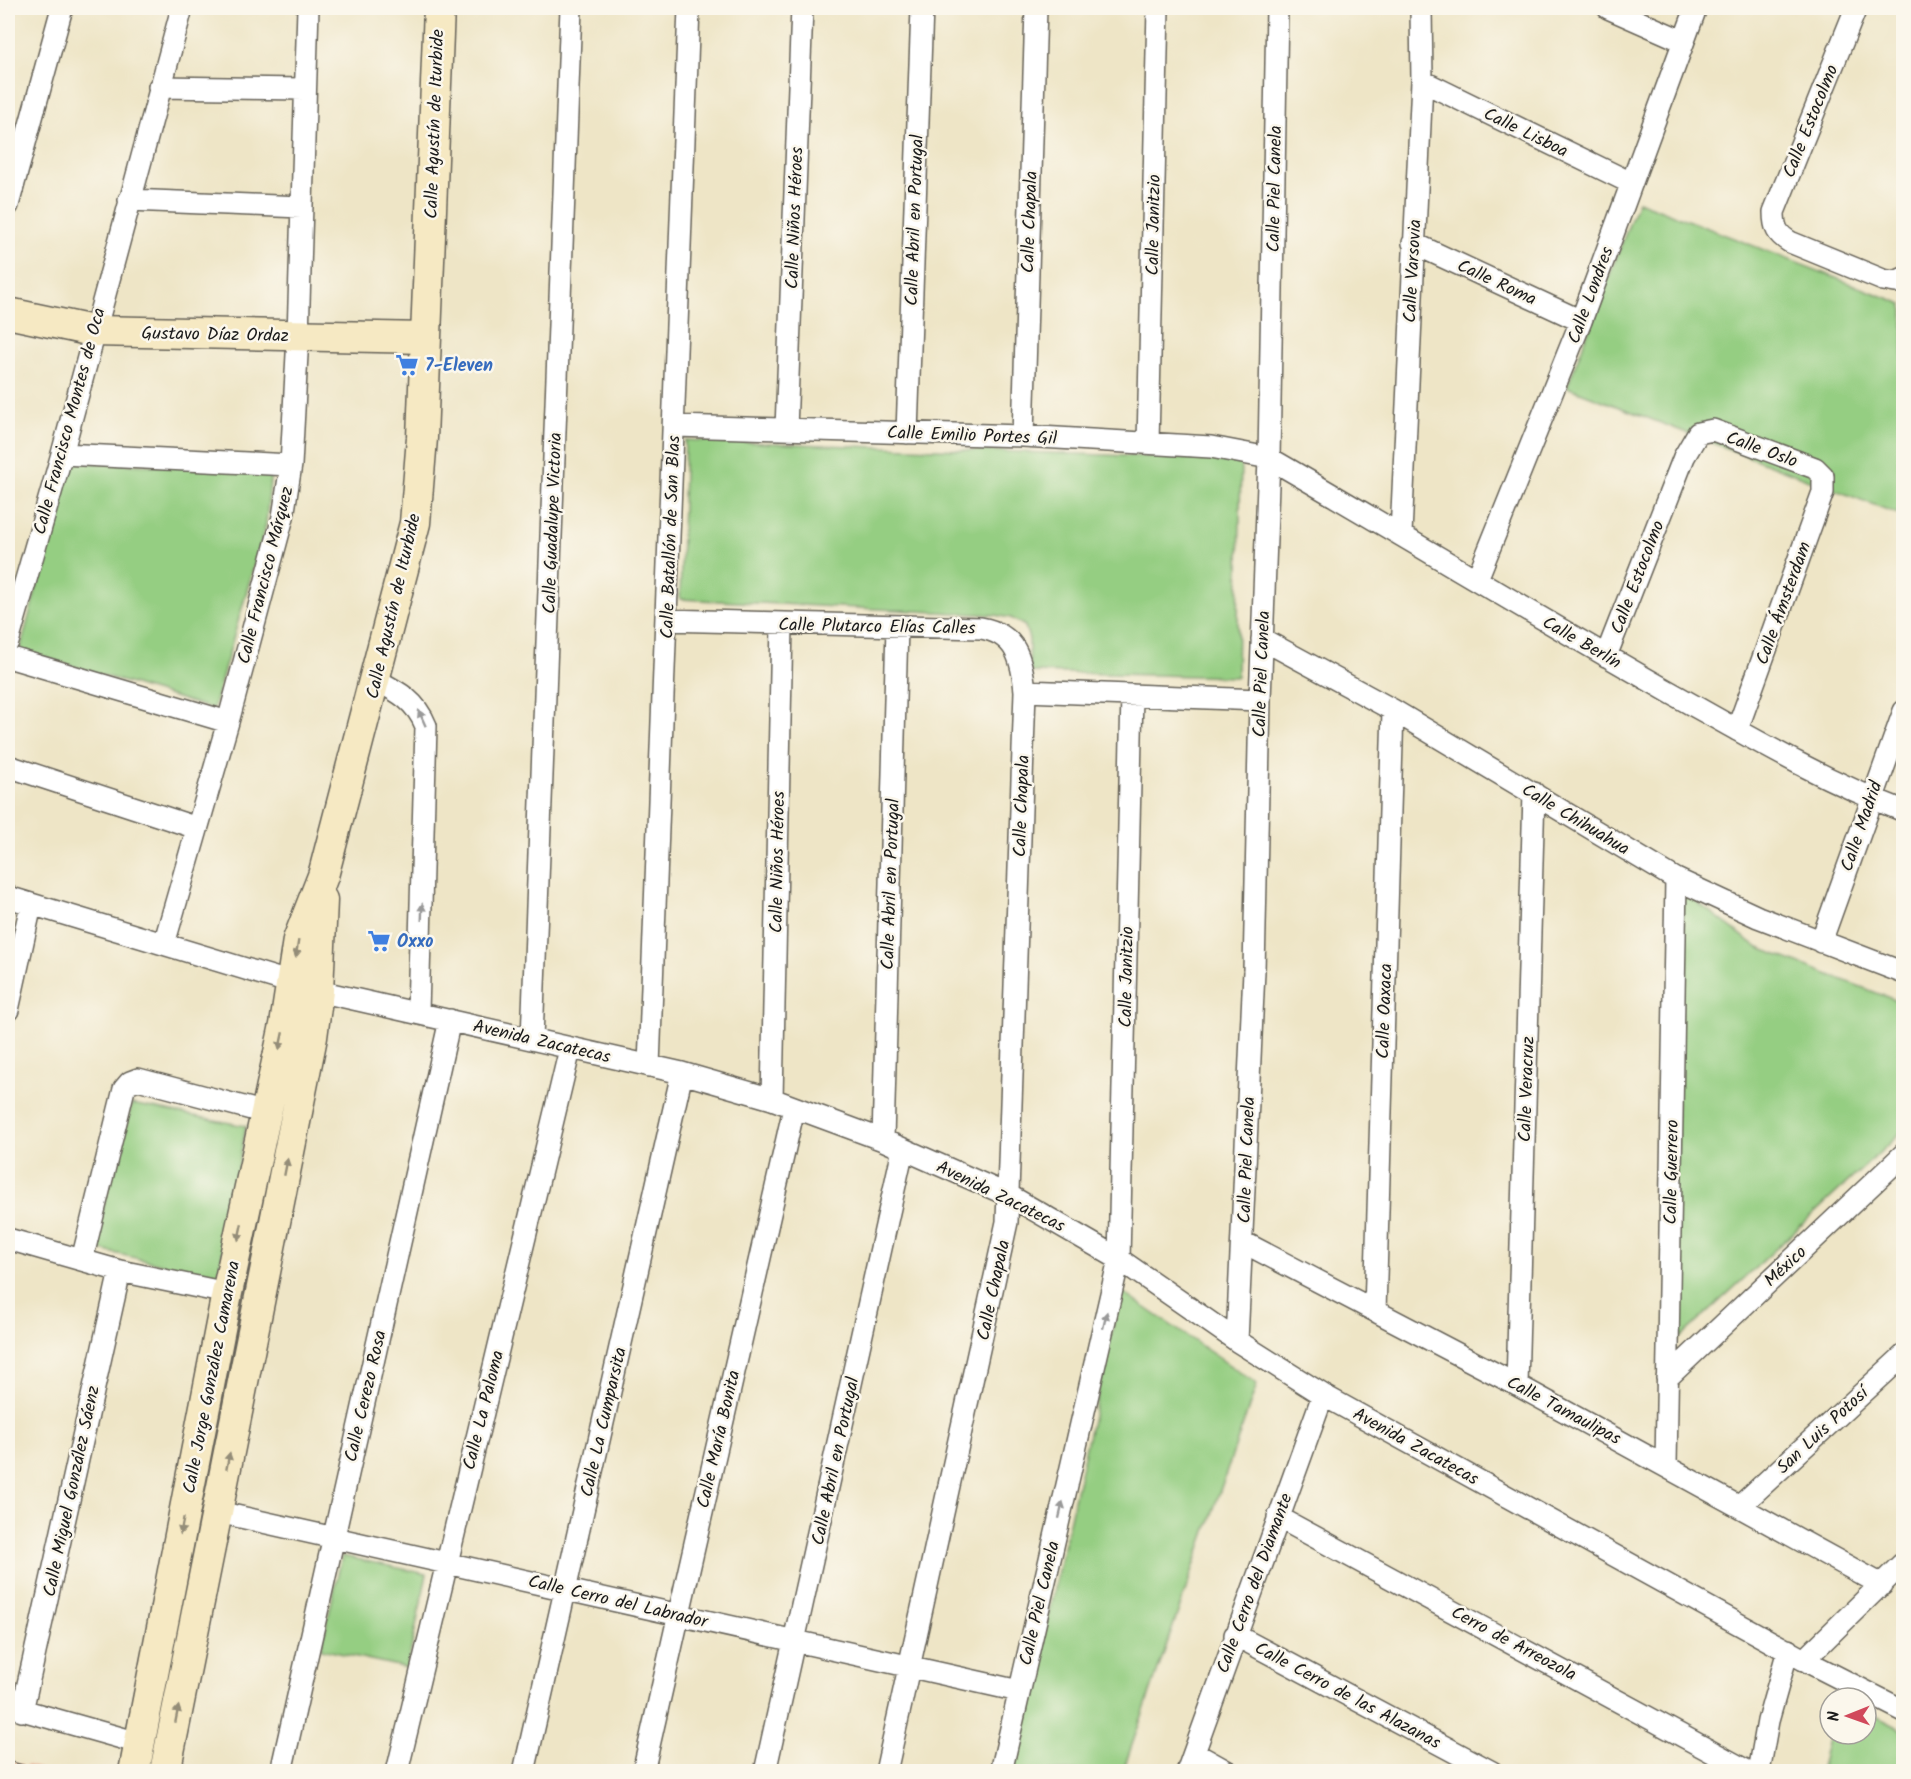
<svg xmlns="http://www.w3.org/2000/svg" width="1911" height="1779" font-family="Kalam,sans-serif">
<rect width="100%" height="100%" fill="#fbf7ec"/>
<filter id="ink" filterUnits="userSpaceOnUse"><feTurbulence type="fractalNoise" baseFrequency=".0167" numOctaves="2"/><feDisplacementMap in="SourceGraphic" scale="12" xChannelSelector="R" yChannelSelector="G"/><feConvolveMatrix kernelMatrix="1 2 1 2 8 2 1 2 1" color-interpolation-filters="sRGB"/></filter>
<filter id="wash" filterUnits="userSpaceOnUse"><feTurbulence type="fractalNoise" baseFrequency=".008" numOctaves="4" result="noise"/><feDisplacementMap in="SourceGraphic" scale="24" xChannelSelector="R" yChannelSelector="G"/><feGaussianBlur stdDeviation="1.35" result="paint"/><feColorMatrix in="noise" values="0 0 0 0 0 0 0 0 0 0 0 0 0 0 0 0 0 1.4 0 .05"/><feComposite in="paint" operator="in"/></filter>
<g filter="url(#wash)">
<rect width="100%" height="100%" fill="#eee5c6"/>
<path fill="#95ce82" stroke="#58754f" stroke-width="1.5" d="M1638,201L1903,304V516L1567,387Z
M685,440L1241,460L1237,677L1030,672L1029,639L1025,626L1011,618L995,615L680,599Z
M70,462L271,470L266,524L213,709L20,650Z
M1682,891L1759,948L1903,1003L1904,1130L1670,1347Z
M132,1104L246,1126L218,1277L92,1248Z
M1121,1291L1257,1384L1123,1771L1013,1772Z
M342,1556L427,1574L407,1668L321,1649Z
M1866,1711L1903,1730V1771H1820L1830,1733L1866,1734Z"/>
<g id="blocks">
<path fill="#e18f79" d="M8,1761L23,1765L22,1772H8Z
M26,1765L48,1771V1772H25Z"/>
</g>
</g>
<g filter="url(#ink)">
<use href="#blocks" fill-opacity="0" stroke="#666258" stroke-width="1.5"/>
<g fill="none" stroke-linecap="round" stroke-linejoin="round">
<g stroke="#666258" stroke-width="24">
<path id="street" d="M1608,8L1683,41
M1856,8L1774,212C1774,228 1777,234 1790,242L1883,280L1895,282L1904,278
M1422,81L1631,183
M159,87L305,89
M129,200L301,207
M8,205L62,8
M1413,243L1581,321
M675,426L1023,436L1211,447L1269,458C1404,536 1537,617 1673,694C1748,736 1822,780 1904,811
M786,429L802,8
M907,433L922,8
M1023,436L1036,8
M1148,443L1158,8
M62,454L291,465
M1401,534L1422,81L1421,8
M1477,579L1581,321L1696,8
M666,620L981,628C1016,634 1022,659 1025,691L1007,1222L886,1772
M1262,639L1393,710L1676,879L1758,917L1904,973
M8,642L62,454L182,8
M1606,656L1684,457L1698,433L1713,430L1815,468L1823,476V492L1737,730
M8,657L228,722
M376,680C399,692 416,701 426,726L418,1012
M1025,691L1260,700
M8,766L197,828
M8,897L318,991L682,1073L772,1099L883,1140L1010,1196L1119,1259L1237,1341L1323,1395L1804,1660L1904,1711
M1821,942L1904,711
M164,944L228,722L283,517L291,465L298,336L308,8
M8,1010L31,905
M532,1039L571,8
M649,1066L689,8
M772,1099L782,625
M883,1140L897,627
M8,1239L120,1271L227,1293
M1243,1242L1517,1385L1882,1585
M82,1260L124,1089L130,1082L138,1079L266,1113
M1375,1311L1393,710
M1237,1341L1254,971L1260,700L1269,458L1277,8
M1667,1378L1904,1154
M1517,1385L1534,793
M1666,1465L1676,879
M1740,1506L1904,1355
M218,1512L1019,1691
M1278,1517L1749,1772
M1235,1635L1492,1772
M1804,1660L1904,1562
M8,1706L139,1743
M22,1711L120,1271
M1194,1753L1228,1772
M281,1772L450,1020
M397,1772L570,1049
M524,1772L682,1073
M643,1772L794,1108
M765,1772L903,1149
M1001,1772L1119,1259L1132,695
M1187,1772L1323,1395
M1759,1772L1768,1721L1788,1650"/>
</g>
<g stroke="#666258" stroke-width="33">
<path id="secondary" d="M8,313L93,331L425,338
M134,1772L227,1293L285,1025L298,940L323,876L415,523L422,438L439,8
M165,1772L312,1037L318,991L322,900"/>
</g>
<use href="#street" stroke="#fff" stroke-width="21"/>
<use href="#secondary" stroke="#f6e9c3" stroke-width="30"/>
</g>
<defs><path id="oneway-solid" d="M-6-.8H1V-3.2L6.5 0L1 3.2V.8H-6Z" transform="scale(1.5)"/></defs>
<g fill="#999">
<use href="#oneway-solid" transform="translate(422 718) rotate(-114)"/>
<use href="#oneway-solid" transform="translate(422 912) rotate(-88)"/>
<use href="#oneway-solid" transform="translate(1105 1320) rotate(-77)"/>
<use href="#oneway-solid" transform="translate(1061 1510) rotate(-77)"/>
</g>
<g fill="#948d78">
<use href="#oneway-solid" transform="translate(297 949) rotate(99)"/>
<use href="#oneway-solid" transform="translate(281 1041) rotate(102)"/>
<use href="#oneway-solid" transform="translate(286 1167) rotate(-79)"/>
<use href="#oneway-solid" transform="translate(240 1232) rotate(102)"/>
<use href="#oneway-solid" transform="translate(228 1461) rotate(-79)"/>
<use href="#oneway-solid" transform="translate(182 1526) rotate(101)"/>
<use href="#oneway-solid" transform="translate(177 1714) rotate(-79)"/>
</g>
</g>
<defs>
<g id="supermarket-bare" transform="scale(1.8)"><path d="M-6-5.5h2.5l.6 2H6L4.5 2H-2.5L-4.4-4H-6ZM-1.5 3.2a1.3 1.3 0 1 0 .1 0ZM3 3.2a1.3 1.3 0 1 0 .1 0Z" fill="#3f7fe0" stroke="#fbf7ec" stroke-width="2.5" paint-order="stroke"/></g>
</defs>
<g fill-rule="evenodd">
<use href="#supermarket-bare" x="407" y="365"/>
<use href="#supermarket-bare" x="379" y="941"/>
</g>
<g text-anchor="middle" stroke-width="5" stroke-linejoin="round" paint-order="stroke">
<g font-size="18" fill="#1c1c1c" stroke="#fbf7ec">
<text transform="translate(1810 121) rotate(-68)" y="6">Calle Estocolmo</text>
<text transform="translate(434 124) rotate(-88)" y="6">Calle Agustín de Iturbide</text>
<text transform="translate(1526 132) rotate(26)" y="6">Calle Lisboa</text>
<text transform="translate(1274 189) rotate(-89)" y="6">Calle Piel Canela</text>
<text transform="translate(794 218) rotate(-88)" y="6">Calle Niños Héroes</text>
<text transform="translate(914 220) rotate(-88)" y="6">Calle Abril en Portugal</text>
<text transform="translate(1029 222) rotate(-88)" y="6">Calle Chapala</text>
<text transform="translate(1153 225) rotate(-89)" y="6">Calle Janitzio</text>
<text transform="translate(1412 271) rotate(-87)" y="6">Calle Varsovia</text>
<text transform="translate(1497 282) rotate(25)" y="6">Calle Roma</text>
<text transform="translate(1590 295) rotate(-70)" y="6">Calle Londres</text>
<text transform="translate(215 334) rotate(1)" y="6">Gustavo Díaz Ordaz</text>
<text transform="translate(69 421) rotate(-75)" y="6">Calle Francisco Montes de Oca</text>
<text transform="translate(972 435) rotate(2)" y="6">Calle Emilio Portes Gil</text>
<text transform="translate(1762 449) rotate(20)" y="6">Calle Oslo</text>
<text transform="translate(552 523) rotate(-88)" y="6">Calle Guadalupe Victoria</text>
<text transform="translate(670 537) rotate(-88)" y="6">Calle Batallón de San Blas</text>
<text transform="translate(265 575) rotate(-76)" y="6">Calle Francisco Márquez</text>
<text transform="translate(1637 577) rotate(-69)" y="6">Calle Estocolmo</text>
<text transform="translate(1783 603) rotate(-70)" y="6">Calle Ámsterdam</text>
<text transform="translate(393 606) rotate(-77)" y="6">Calle Agustín de Iturbide</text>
<text transform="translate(877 626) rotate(1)" y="6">Calle Plutarco Elías Calles</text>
<text transform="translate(1582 642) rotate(30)" y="6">Calle Berlín</text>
<text transform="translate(1261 674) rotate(-88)" y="6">Calle Piel Canela</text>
<text transform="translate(1021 806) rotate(-88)" y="6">Calle Chapala</text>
<text transform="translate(1576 819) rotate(31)" y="6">Calle Chihuahua</text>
<text transform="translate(1861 826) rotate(-71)" y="6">Calle Madrid</text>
<text transform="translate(777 862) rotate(-89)" y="6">Calle Niños Héroes</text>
<text transform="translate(890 884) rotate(-88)" y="6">Calle Abril en Portugal</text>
<text transform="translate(1126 977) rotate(-89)" y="6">Calle Janitzio</text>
<text transform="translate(1384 1011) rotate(-88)" y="6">Calle Oaxaca</text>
<text transform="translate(542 1041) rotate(13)" y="6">Avenida Zacatecas</text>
<text transform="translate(1526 1089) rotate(-88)" y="6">Calle Veracruz</text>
<text transform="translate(1246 1160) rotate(-88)" y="6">Calle Piel Canela</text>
<text transform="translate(1671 1172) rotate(-89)" y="6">Calle Guerrero</text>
<text transform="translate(1001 1196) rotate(26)" y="6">Avenida Zacatecas</text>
<text transform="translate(1785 1266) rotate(-43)" y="6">México</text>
<text transform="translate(993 1290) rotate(-78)" y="6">Calle Chapala</text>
<text transform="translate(211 1377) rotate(-79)" y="6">Calle Jorge González Camarena</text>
<text transform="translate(365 1396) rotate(-77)" y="6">Calle Cerezo Rosa</text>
<text transform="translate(483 1410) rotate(-76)" y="6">Calle La Paloma</text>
<text transform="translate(1564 1410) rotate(28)" y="6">Calle Tamaulipas</text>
<text transform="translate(603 1422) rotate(-77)" y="6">Calle La Cumparsita</text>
<text transform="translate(1822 1430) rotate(-43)" y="6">San Luis Potosí</text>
<text transform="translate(718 1439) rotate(-77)" y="6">Calle María Bonita</text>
<text transform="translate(1416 1446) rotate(29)" y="6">Avenida Zacatecas</text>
<text transform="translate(835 1461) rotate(-78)" y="6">Calle Abril en Portugal</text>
<text transform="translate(71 1491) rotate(-78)" y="6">Calle Miguel González Sáenz</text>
<text transform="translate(1254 1583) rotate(-70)" y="6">Calle Cerro del Diamante</text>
<text transform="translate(618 1601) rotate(13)" y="6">Calle Cerro del Labrador</text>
<text transform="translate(1039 1603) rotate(-77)" y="6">Calle Piel Canela</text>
<text transform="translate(1514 1643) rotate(28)" y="6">Cerro de Arreozola</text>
<text transform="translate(1348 1695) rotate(28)" y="6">Calle Cerro de las Alazanas</text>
</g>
<g font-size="18" font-weight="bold" fill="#366cbe" stroke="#fbf7ec" text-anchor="start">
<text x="425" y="371">7-Eleven</text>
<text x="397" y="947">Oxxo</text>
</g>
</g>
<rect width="1911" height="1779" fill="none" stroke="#fbf7ec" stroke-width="30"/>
<g transform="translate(1848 1716) rotate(269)"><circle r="28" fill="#fbf7ec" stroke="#a29f99" stroke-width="1.5"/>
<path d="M0-4.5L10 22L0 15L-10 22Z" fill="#d1495b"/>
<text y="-9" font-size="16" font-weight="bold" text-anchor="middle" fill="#1c1c1c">N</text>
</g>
</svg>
